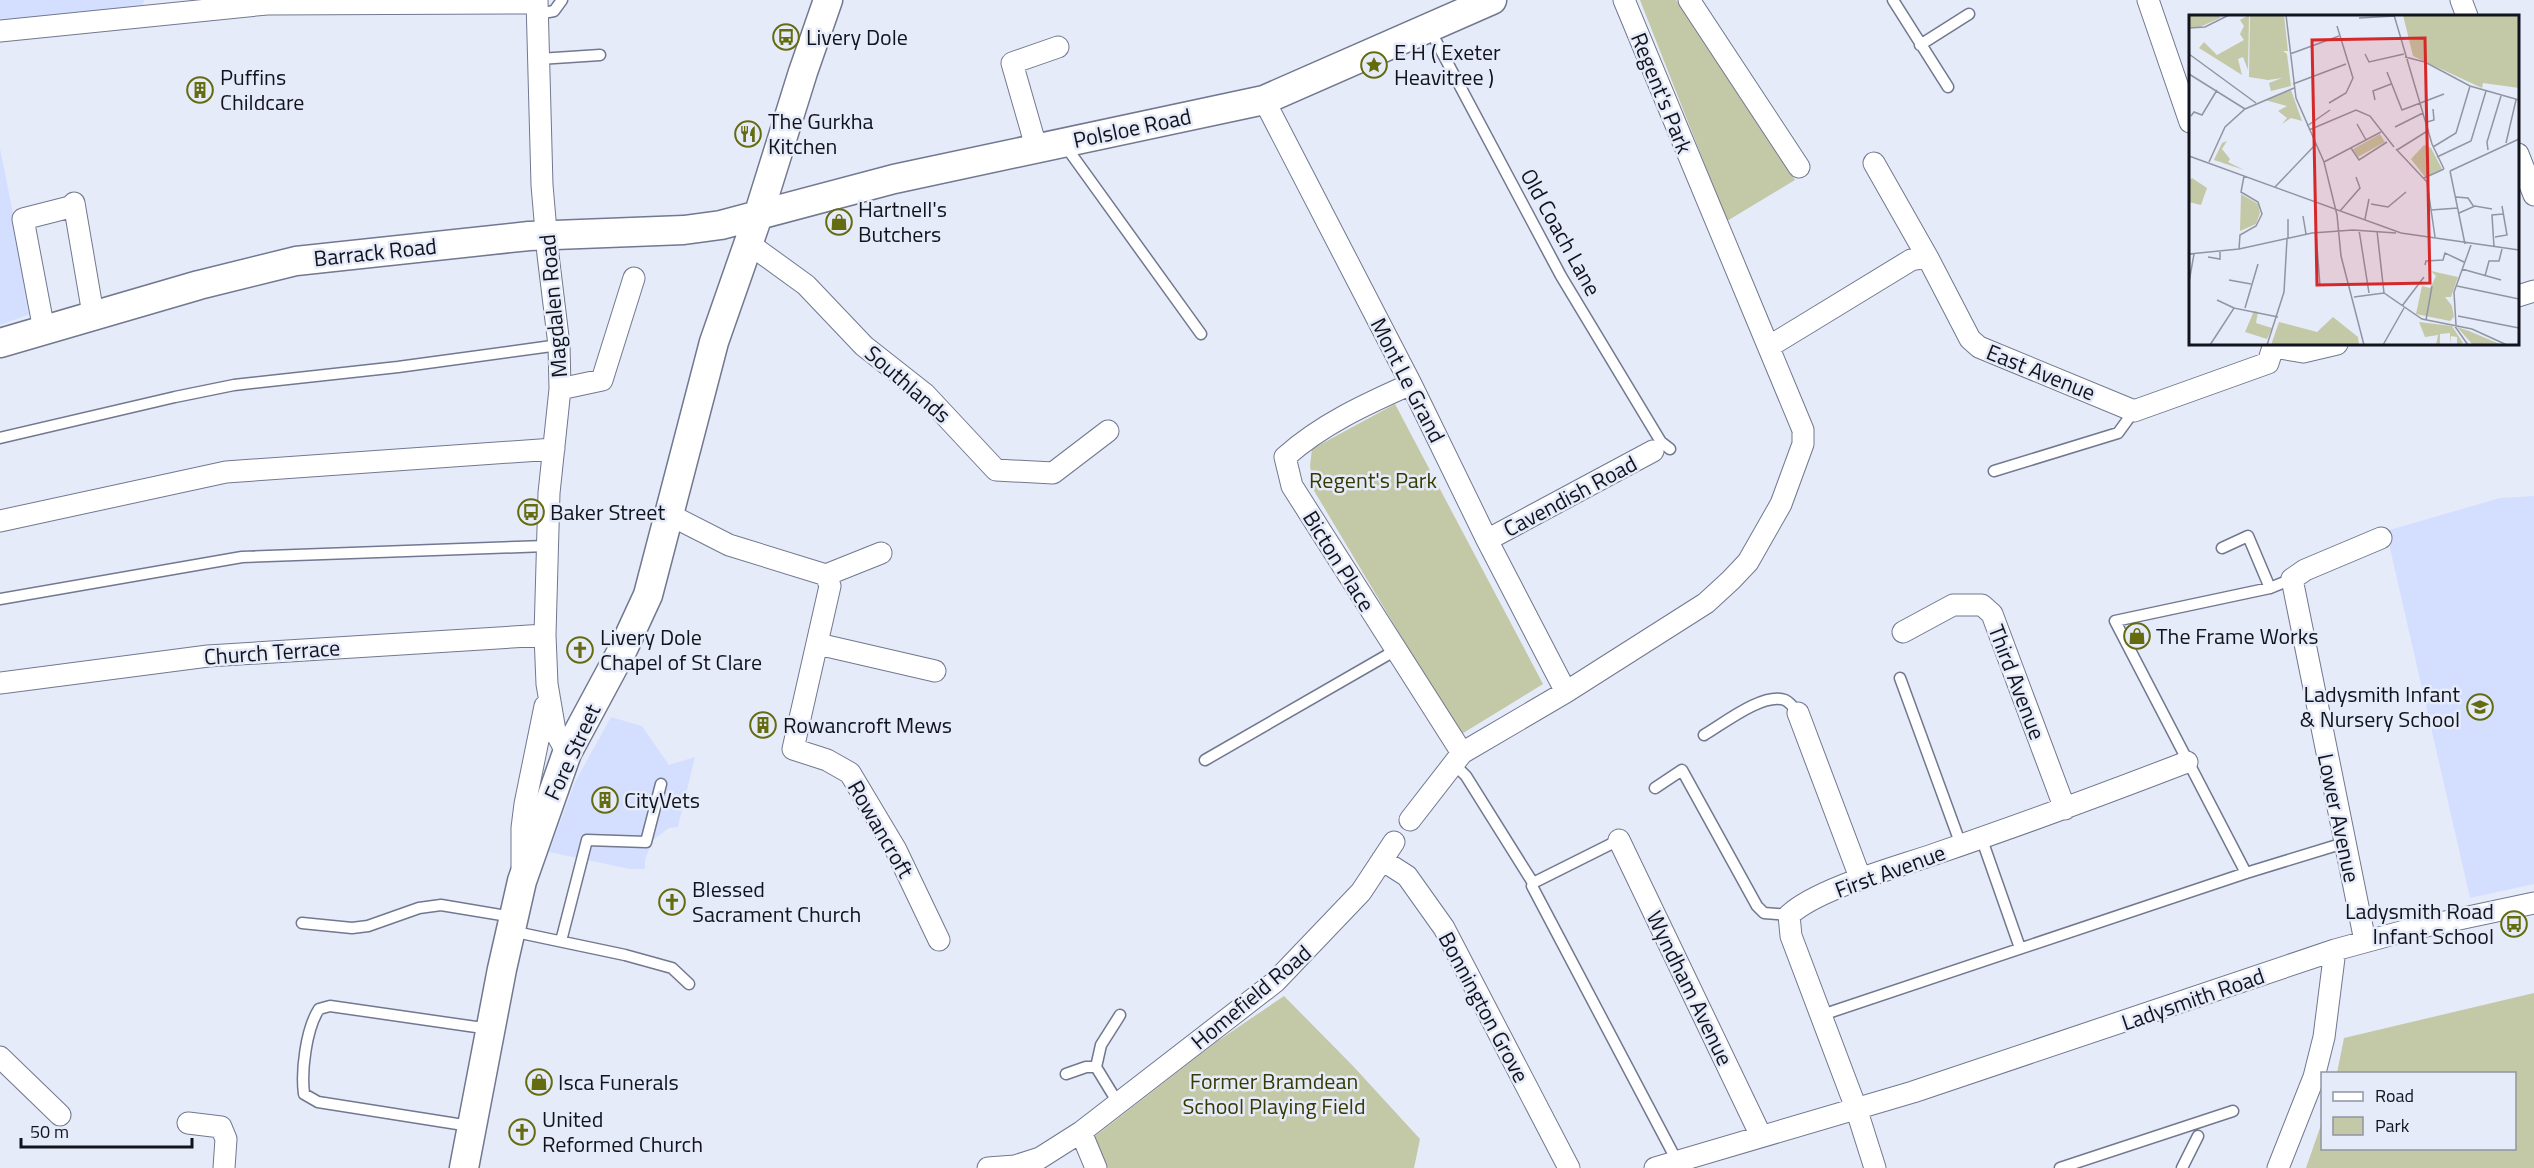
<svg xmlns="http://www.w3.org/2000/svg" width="2534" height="1168" font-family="'Titillium Web',sans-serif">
<rect width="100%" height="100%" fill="#e6ebfa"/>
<path fill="#d4dfff" d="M0,0H144L141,15L0,19Z
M0,148L33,313L0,325Z
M2534,496V884L2470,898L2386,531L2500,498Z
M611,717L642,726L669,765L695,757L678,827L669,828L652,841L645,860V869H630L549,852L575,782Z"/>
<path fill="#c3c8a6" d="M1640,0H1676L1770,138L1795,180L1727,221Z
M1395,404L1543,684L1460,735L1313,489L1310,465L1312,449Z
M2534,993V1168H2306L2322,1122V1148H2514V1074L2337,1073L2344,1038Z
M1284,996L1353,1066L1420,1139L1414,1168H1108L1094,1137L1215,1043Z"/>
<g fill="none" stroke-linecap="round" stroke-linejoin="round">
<g stroke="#71788f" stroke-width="13">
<path id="lane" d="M1893,0L1948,87
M538,14L554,11L562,0
M1429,28L1561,276L1661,442L1670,449
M1920,45L1969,14
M539,59L600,55
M1064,144L1201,334
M0,438L175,397L234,385L398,367L559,345
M1994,471L2118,433L2134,411
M2222,548L2248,536L2270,588
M0,599L242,557L546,546
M1900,678L1961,845
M1704,735C1723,724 1763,692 1785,700C1791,703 1794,708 1798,713
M1205,760L1396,650
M1453,763L1466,776L1533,883L1532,886L1677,1161
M1655,788L1682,770L1757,906L1764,913L1789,915
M1981,837L2020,948
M2246,873L2115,621L2270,588L2292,579
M1533,883L1619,840
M302,923L352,928L368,926L419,908L441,905L513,917
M511,931L625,955L672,968L689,984
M561,941L587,840L646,842L661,784
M1822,1015L2246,873L2344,843
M1066,1074L1086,1067H1096
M1118,1103L1096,1067L1101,1045L1120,1015
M470,1126L318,1102L304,1094C301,1071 306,1029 319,1009L330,1006L490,1029
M2060,1168L2233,1111
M2182,1168L2198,1136"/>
</g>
<g stroke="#71788f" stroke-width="23">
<path id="street" d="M537,0L542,185L548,255L559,345L560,389L549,493L545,635L547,684L555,731L567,753
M1689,0L1799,167
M2148,0L2190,122
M2461,0L2467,16
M0,31L267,4L537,3
M1264,100L1411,384L1487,540L1566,692
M1037,150L1012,63L1058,47
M2518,154L2534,195
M1874,163L1929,260L1970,339L1979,347L2134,411L2268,363L2274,344
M74,203L93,314
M748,243L806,285L864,346L925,394L996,470L1053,473L1108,431
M2518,296L2534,291
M44,330L23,219L74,206
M1770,346L1911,260L1926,257
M2274,347L2303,352L2337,344
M1411,384C1366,404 1322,424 1285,457L1292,486L1462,753
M560,389L602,380L634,278
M670,515L729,545L826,575L881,553
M0,521L226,472L554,449
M1487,540L1653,451
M826,575L830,586L793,749L827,760L850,773L896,850L939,940
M1903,632L1953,605H1982L1992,614L2065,809
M818,644L935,671
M0,683L208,656L545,635
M1798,713L1861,880
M1410,820L1462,753L1566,692L1706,603L1731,580L1748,562L1781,504L1803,444V430L1624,0
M1619,840L1761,1136
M1382,860L1407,876L1444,928L1569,1168
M522,867V828L525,804L545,706
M2365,941L2292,579L2305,570L2381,538
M0,1057L60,1115
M188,1123L221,1127L226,1139L224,1168
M1081,1132L1096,1168
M988,1168L1015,1166L1040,1158L1081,1132L1275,982L1361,892L1394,842
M1655,1168L1913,1092L2335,950L2412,929L2534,903
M1875,1168L1856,1108L1791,936L1789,915C1819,888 1895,868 1935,854C2020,825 2104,794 2187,762
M2278,1168L2314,1077L2324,1037L2335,950"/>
</g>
<g stroke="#71788f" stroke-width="31">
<path id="secondary" d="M0,343L199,285L296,261L529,236L684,230L721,225L894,179L1264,100L1492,0
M464,1168L502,969L522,881L567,753L624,647L648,595L714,342L758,216L803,72L828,0"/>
</g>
<use href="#lane" stroke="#fff" stroke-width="10"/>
<use href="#street" stroke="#fff" stroke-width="21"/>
<use href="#secondary" stroke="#fff" stroke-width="28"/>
</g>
<defs>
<g id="bus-ring" transform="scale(1.35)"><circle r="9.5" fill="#e6ebfa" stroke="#656b0f" stroke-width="1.5"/><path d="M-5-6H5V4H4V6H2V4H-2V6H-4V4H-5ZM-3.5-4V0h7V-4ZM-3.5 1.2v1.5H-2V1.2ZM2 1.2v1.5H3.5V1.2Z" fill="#656b0f"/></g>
<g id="sight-ring" transform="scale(1.35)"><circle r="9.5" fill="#e6ebfa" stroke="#656b0f" stroke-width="1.5"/><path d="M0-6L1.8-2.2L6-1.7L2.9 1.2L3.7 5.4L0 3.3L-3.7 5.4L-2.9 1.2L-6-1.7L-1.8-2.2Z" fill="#656b0f"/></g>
<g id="building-ring" transform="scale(1.35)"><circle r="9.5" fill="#e6ebfa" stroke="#656b0f" stroke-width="1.5"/><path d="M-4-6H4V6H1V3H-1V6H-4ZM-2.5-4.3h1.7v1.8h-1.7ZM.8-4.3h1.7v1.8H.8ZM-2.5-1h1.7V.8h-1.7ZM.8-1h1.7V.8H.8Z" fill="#656b0f"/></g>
<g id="restaurant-ring" transform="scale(1.35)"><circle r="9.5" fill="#e6ebfa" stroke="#656b0f" stroke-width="1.5"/><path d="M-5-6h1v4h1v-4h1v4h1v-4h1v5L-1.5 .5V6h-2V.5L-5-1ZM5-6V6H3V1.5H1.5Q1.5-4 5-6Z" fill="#656b0f"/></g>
<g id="shop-ring" transform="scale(1.35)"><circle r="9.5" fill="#e6ebfa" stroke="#656b0f" stroke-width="1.5"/><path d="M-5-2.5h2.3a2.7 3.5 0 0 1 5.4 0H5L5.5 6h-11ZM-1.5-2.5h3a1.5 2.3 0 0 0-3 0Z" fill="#656b0f"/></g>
<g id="church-ring" transform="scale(1.35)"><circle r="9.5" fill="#e6ebfa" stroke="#656b0f" stroke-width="1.5"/><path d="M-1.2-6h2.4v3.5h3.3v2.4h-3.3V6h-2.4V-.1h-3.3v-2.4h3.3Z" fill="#656b0f"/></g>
<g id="school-ring" transform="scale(1.35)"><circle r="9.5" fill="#e6ebfa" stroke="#656b0f" stroke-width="1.5"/><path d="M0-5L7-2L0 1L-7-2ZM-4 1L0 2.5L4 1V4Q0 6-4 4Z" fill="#656b0f"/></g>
</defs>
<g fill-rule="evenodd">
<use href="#bus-ring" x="786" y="37"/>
<use href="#sight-ring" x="1374" y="65"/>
<use href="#building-ring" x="200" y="90"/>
<use href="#restaurant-ring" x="748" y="134"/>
<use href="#shop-ring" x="839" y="222"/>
<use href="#bus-ring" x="531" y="512"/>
<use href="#shop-ring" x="2137" y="636"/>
<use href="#church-ring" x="580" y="650"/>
<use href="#school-ring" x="2480" y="707"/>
<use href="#building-ring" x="763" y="725"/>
<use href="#building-ring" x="605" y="800"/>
<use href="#church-ring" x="672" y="902"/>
<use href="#bus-ring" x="2514" y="924"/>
<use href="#shop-ring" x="539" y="1082"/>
<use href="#church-ring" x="522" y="1132"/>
</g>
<g text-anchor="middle" stroke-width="5" stroke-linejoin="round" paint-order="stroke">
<g font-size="22" fill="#12141d" stroke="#e6ebfa" text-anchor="start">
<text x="806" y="45">Livery Dole</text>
<text x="1394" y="60">E H ( Exeter<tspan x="1394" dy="25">Heavitree )</tspan></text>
<text x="220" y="85">Puffins<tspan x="220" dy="25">Childcare</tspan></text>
<text x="768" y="129">The Gurkha<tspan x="768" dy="25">Kitchen</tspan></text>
<text x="858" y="217">Hartnell's<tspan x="858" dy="25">Butchers</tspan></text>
<text x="550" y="520">Baker Street</text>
<text x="2156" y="644">The Frame Works</text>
<text x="600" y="645">Livery Dole<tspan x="600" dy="25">Chapel of St Clare</tspan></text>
<text x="2460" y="702" text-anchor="end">Ladysmith Infant<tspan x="2460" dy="25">&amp; Nursery School</tspan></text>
<text x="783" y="733">Rowancroft Mews</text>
<text x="624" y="808">CityVets</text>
<text x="692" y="897">Blessed<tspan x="692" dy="25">Sacrament Church</tspan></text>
<text x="2494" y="919" text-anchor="end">Ladysmith Road<tspan x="2494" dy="25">Infant School</tspan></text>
<text x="558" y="1090">Isca Funerals</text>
<text x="542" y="1127">United<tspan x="542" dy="25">Reformed Church</tspan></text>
</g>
<g font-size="22" fill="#12141d" stroke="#e6ebfa">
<text transform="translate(1662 93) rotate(68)" y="8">Regent's Park</text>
<text transform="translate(1132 128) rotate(-12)" y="8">Polsloe Road</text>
<text transform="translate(1561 232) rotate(61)" y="8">Old Coach Lane</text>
<text transform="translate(375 252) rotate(-6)" y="8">Barrack Road</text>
<text transform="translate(553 306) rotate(-95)" y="8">Magdalen Road</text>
<text transform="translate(2041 372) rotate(22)" y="8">East Avenue</text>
<text transform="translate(1408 380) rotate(63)" y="8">Mont Le Grand</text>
<text transform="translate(908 384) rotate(41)" y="8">Southlands</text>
<text transform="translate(1570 496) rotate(-28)" y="8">Cavendish Road</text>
<text transform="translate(1339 561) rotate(58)" y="8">Bicton Place</text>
<text transform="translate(272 652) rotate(-4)" y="8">Church Terrace</text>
<text transform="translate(2017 682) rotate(69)" y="8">Third Avenue</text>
<text transform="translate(572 752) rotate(-65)" y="8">Fore Street</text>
<text transform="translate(2339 818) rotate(78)" y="8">Lower Avenue</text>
<text transform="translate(881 829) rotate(60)" y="8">Rowancroft</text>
<text transform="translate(1890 871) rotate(-20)" y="8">First Avenue</text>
<text transform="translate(1690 988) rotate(64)" y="8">Wyndham Avenue</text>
<text transform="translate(1251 997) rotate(-40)" y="8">Homefield Road</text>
<text transform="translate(2193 999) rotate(-19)" y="8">Ladysmith Road</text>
<text transform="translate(1484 1007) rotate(62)" y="8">Bonnington Grove</text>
</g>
<g font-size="22" fill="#363a00" stroke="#e6ebfa">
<text x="1373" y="488">Regent's Park</text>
<text x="1274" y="1089">Former Bramdean<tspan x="1274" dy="25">School Playing Field</tspan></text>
</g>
</g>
<g transform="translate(2189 15)">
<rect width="330" height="330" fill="#e6ebfa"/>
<path d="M0,0H30L31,3L11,12H0ZM60,0L59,55L54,42L49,44L53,60L10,33L15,27L28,40L55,25L51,19L55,11L51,5ZM95,0L99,36H94L98,39L102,71L82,76L80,68L93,63L79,65L60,62L61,1ZM214,0H330V73L294,68L293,73L224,41ZM102,75L113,106L102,103L93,109L98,103L89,96L98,91L76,85ZM191,119L196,127L169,142L164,134ZM38,126L33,134L41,144L39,147L55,155L25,145L33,128ZM235,130L242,133L253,154L236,162L222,144ZM3,163L18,173L12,190L0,187V165ZM52,179L69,189L71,198L67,209L51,216ZM242,256L269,262L262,282H256L263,291L265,302L261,306L227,299L233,271L241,273L247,261ZM65,296L69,297L67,308L83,313L78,324L56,317ZM144,302L169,322L170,330H82L90,307L128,317ZM230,307L263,311L274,328L268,330V322L262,321L261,329V318L251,319V330H247L249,320L236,322ZM268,312L280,316L313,330H284Z" fill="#c3c8a6"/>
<path fill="none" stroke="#9195a2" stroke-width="1.5" d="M97,0L107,83L135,147L148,200L152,241L175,330M205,0L243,129L255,154M170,3L206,1M0,13L16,12L40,0M0,39L67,88M101,39L150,21M176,39L180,47L215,39M216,42L236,47L281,71L330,85M198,57L213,95L255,79M0,59L56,94M104,69L157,49M186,85L184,76L202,69M140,88L157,78L164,63L148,11M2,101L5,97L13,100L28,75M238,107L245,105L244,94M168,109L177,125M118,111L141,95M206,112L234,98M120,115L167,95L181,101L205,132M317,128L327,85M244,132L267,118L281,71M162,133L170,145L198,127M207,134L238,167L246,222M208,135L240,115M299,135L298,127L312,81M0,141L212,218L330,235M248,142L282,126L297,76M20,147L36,112L56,94L105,73M135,147L192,117M261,156L330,124M261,156L276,229M235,163L255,154M86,172L127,129M267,182L279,183L285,192M182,189L199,192L217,177M242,195L269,193M151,196L171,173L167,162M270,198L286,191L303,194M114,201L117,219M99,204V223M176,204L180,184M170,215L180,278M188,216L195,278M127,218L131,271M306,222L318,220L313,191M305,232L303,200L314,199M50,234L51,220L67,211L73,199L69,187L52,177L55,161M0,239L50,234L123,218L164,215L207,218M19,242L31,244V237M236,250L237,246L254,245L256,238L275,247M273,254L312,265M296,261L300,246H310L313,234M40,265L62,269M0,267L5,239M268,271L330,284M165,282L195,278L233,304L283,314L318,330M28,285L45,293M213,291L235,262M56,293L69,249M269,301L330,313M237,305L243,271M265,310L279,330M267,310L265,277L282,230M21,330L45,293L89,302M78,330L95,277L98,224M194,330L215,293"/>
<path fill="#d62828" fill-opacity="0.15" stroke="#d62828" stroke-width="3" d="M236,23L241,268L128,270L123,25Z"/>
<rect width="330" height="330" fill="none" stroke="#12141d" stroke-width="3"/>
</g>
<rect x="2321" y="1072" width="195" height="78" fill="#e6ebfa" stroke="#9195a2" stroke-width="1.5"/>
<rect x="2333" y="1092" width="30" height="9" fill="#ffffff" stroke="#9195a2" stroke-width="1.5"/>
<text x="2375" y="1102" font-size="18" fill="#12141d">Road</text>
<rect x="2333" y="1117" width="30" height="18" fill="#c3c8a6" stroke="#9195a2" stroke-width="1.5"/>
<text x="2375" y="1132" font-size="18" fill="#12141d">Park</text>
<path d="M21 1138v9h171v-9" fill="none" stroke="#12141d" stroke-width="3"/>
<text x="30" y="1138" font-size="18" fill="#12141d" stroke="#e6ebfa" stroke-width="4.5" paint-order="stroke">50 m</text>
</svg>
